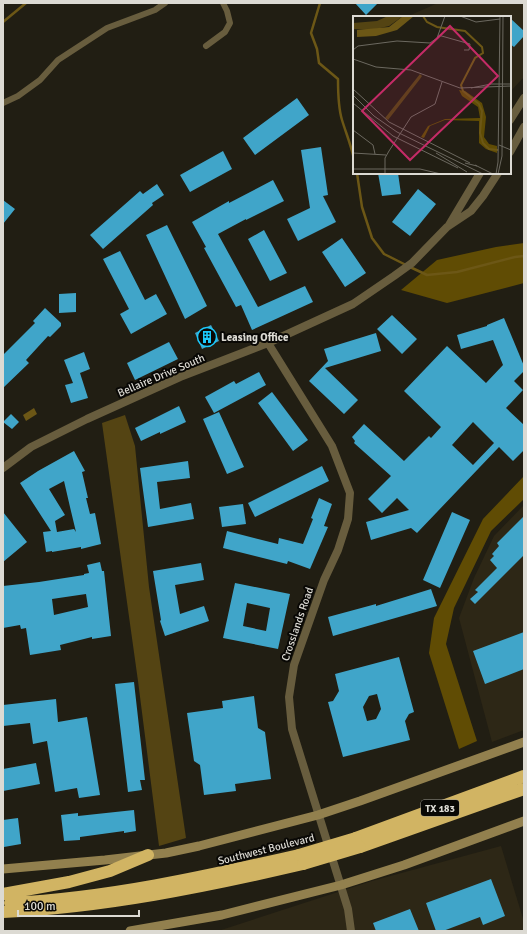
<svg xmlns="http://www.w3.org/2000/svg" width="527" height="934" font-family="Signika,sans-serif">
<rect width="100%" height="100%" fill="#211e13"/>
<path fill="#2d2716" d="M438,3H524V77L510,92V17H406Z
M524,505V730L492,742L459,618L474,578L494,536Z
M501,846L524,922V931H218L372,881Z"/>
<path fill="#544413" d="M125,415L135,446L149,587L186,838L159,846L138,681L102,423Z"/>
<path fill="#604c04" d="M524,243V283L447,303L401,290L437,260L496,247Z
M524,476V499L491,531L454,608L446,644L477,741L459,749L429,653L434,618L483,519Z"/>
<path fill="#6c5716" d="M34,408L37,414L26,421L23,415Z"/>
<g fill="none" stroke-linecap="round" stroke-linejoin="round">
<path stroke="#6c5716" stroke-width="2.5" d="M320,3L311,33L317,49L319,63L338,79C338,92 338,107 342,120C346,133 351,145 354,159
M3,22L26,3
M357,173L362,207L372,238L384,254L406,265
M410,267L427,275L457,272L515,257L524,256"/>
</g>
<path fill="#40a5c9" fill-rule="evenodd" d="M355,3H378L366,15Z
M510,18L524,31V36L514,47L510,44Z
M297,98L309,115L255,155L243,138Z
M321,147L328,195L323,196L336,222L298,241L287,219L310,208L301,150Z
M223,151L232,169L190,192L180,175Z
M378,173H398L401,194L382,196Z
M273,180L284,201L246,220V219L218,234L258,307L305,286L313,302L252,330L241,305L236,307L204,248L206,247L192,222L229,201V203Z
M157,184L164,195L152,203L153,205L103,249L90,235L140,191L143,194Z
M418,189L436,204L410,236L392,222Z
M3,200L15,209L3,224Z
M167,225L207,306L185,319L146,235Z
M264,230L287,273L270,281L248,239Z
M342,238L366,273L345,287L322,252Z
M120,251L145,300L156,294L167,314L131,334L120,314L129,309L103,259Z
M76,293V312L59,313V294Z
M45,308L61,323V326L50,337L48,336L26,360L29,363L3,388V355L35,323L33,321Z
M392,315L417,339L402,354L377,329Z
M504,318L524,366V371L514,381L523,390L506,408L524,425V450L513,461L499,447L417,533L411,528L371,540L366,522L409,510L397,498L382,513L368,499L391,476L354,443L355,441L352,437L364,424L404,461L429,436L431,438L441,427L404,391L447,346L486,383L503,365L493,340L461,349L457,335L487,326V325ZM473,422L494,443L473,465L452,445Z
M211,325L219,341L202,349L195,333Z
M376,333L381,351L325,368L358,400L344,414L309,381L328,361L324,349Z
M169,342L178,359L135,380L127,363Z
M84,352L90,369L80,373L88,398L71,403L65,385L73,383L64,360Z
M259,372L266,385L214,413L205,397L234,381L236,384Z
M272,392L308,440L293,451L258,403Z
M179,406L186,422L160,434V432L141,441L135,428Z
M219,412L244,467L227,474L203,419Z
M11,414L19,422L12,429L3,422Z
M74,451L85,471L82,472L88,498H86L90,514L95,513L101,544L81,549V547L52,552V551L46,552L43,532L51,531L20,483L38,471ZM64,481L70,507L76,532L74,529L57,532L55,521L65,515L49,489Z
M188,461L190,478L157,482L160,509L191,503L194,519L148,527L140,468Z
M322,466L329,481L255,517L248,503Z
M319,498L332,504L324,526L328,527L310,569L288,561L287,564L223,548L227,531L278,544L279,538L303,544L313,519L311,518Z
M243,504L246,524L222,527L219,507Z
M3,512L27,542L3,562Z
M452,512L470,520L440,588L423,580Z
M524,516V555L475,604L470,599L478,592L475,590L497,568L490,560L494,556L492,554L499,546L497,543Z
M100,562L102,571H104L111,636L92,639V637L60,645L61,650L30,655L26,628L21,629L20,625L3,628V586L39,582L84,575V574L89,573L87,565ZM86,594L88,607L54,615L52,599Z
M201,563L204,580L175,585L180,614L204,606L209,621L165,636L160,621L161,620L153,571Z
M235,583L290,594L278,649L223,638ZM247,603L270,608L266,631L243,626Z
M431,589L437,606L333,636L328,617L376,604V606Z
M524,632V669L485,684L473,651Z
M399,657L414,712L409,714L405,721L410,740L343,757L328,702L333,701L339,691L335,674ZM377,694L381,709L376,719L367,721L363,707L369,696Z
M134,682L145,780H140L142,790L128,792L115,684Z
M254,696L258,728L265,732L271,779L235,784L236,791L204,795L200,765L194,761L187,713L223,708L222,701Z
M56,699L58,722L87,717L100,795L79,798L77,788L55,792L47,741L33,744L30,723L3,726V705Z
M36,763L40,784L3,791V769Z
M134,810L136,831L124,833V831L80,837V840L64,841L61,815L78,813V816Z
M18,818L21,844L4,847L3,820Z
M491,879L505,916L483,925L480,917L443,931H436L426,903Z
M410,909L419,931H376L373,923Z"/>
<g fill="none" stroke-linecap="round" stroke-linejoin="round">
<path stroke="#685d3e" stroke-width="6" d="M206,46L225,32L230,23L227,11L223,3
M3,103L18,96L40,80L58,60L107,28L155,10L165,3"/>
<path stroke="#685d3e" stroke-width="8" d="M510,120L524,98
M510,152L524,127
M449,225L480,173
M268,343L332,446L350,493L348,519L338,550L324,580L294,665L289,697L292,729L348,909L351,931
M3,468L31,447L87,419L180,377L268,343L353,304L394,276L412,263L447,227L471,211L483,196L498,173"/>
<path stroke="#92804e" stroke-width="9" d="M3,869L105,860L166,853L199,846L318,815L360,801L524,742
M130,931L222,915L341,885L404,865L524,821"/>
<path stroke="#d1b463" stroke-width="12" d="M356,838L524,776
M360,847L524,789
M3,894L69,882L110,871L148,855
M10,903C108,898 203,877 299,855
M3,912C105,907 204,887 303,864"/>
<path stroke="#d1b463" stroke-width="12" d="M299,855L356,838
M303,864L360,847"/>
</g>
<defs>
<g id="building-ring" transform="scale(1)"><circle r="9.5" fill="#090805" stroke="#1bc9fc" stroke-width="1.5"/><path d="M-4-6H4V6H1V3H-1V6H-4ZM-2.5-4.3h1.7v1.8h-1.7ZM.8-4.3h1.7v1.8H.8ZM-2.5-1h1.7V.8h-1.7ZM.8-1h1.7V.8H.8Z" fill="#1bc9fc"/></g>
</defs>
<g fill-rule="evenodd">
<use href="#building-ring" x="207" y="337"/>
</g>
<g text-anchor="middle" stroke-width="4" stroke-linejoin="round" paint-order="stroke">
<rect fill="#090805" stroke="#9d9b95" stroke-width="1" x="421" y="800" width="38" height="16" rx="3"/>
<g font-size="10" font-weight="bold" fill="#dcdad3">
<text x="440" y="812">TX 183</text>
</g>
<g font-size="11" font-weight="bold" fill="#dcdad3" stroke="#090805" text-anchor="start">
<text x="221" y="341">Leasing Office</text>
</g>
<g font-size="11" fill="#dcdad3" stroke="#090805">
<text transform="translate(161 375) rotate(-23)" y="4">Bellaire Drive South</text>
<text transform="translate(297 624) rotate(-71)" y="4">Crosslands Road</text>
<text transform="translate(266 849) rotate(-14)" y="4">Southwest Boulevard</text>
</g>
</g>
<g transform="translate(353 16)">
<rect width="158" height="158" fill="#211e13"/>
<path d="M35,0H50L36,10L18,14L0,13V7L24,5ZM67,58L69,60L67,63L35,104L32,102Z" fill="#544413"/>
<path d="M106,74L112,75L129,87L133,101L131,121L136,128L144,130V137L133,133L126,127V105L92,104L77,110L71,122L68,121L75,110L92,103L127,102L125,91L109,80Z" fill="#604c04"/>
<path d="M50,0H61L44,14L23,20L4,21V14L36,11Z" fill="#6c5716"/>
<path fill="none" stroke="#6c5716" stroke-width="2" d="M70,0L74,6L84,11L112,15L129,31L130,37L122,42L108,69L110,75L126,88L129,95L127,117L130,127L136,133L145,134"/>
<path fill="none" stroke="#6c6960" stroke-width="1" d="M107,0L123,6L147,3M85,19L117,28L116,34H111M0,34L5,30L44,25L77,27L84,22L92,0M0,43L23,51L58,54L107,72L158,70M118,72L138,68H158M0,73L36,106L117,147M0,79L21,100L44,116L130,158M0,87L40,120L105,152M0,114L20,129L22,138M146,129L158,134M0,137L33,139M83,137L114,156M112,147L124,150M122,149L140,158M0,153H67L88,158M32,158V142L36,135L58,101L82,88L89,66M143,158L145,146L147,0M145,158L149,140L150,0"/>
<path fill="#c52b67" fill-opacity="0.15" stroke="#c52b67" stroke-width="2" d="M97,10L145,60L57,144L9,95Z"/>
<rect width="158" height="158" fill="none" stroke="#dcdad3" stroke-width="2"/>
</g>
<rect width="527" height="934" fill="none" stroke="#dcdad3" stroke-width="8"/>
<path d="M18 910v6h121v-6" fill="none" stroke="#dcdad3" stroke-width="2"/>
<text x="24" y="910" font-size="12" fill="#dcdad3" stroke="#090805" stroke-width="3" paint-order="stroke">100 m</text>
</svg>
